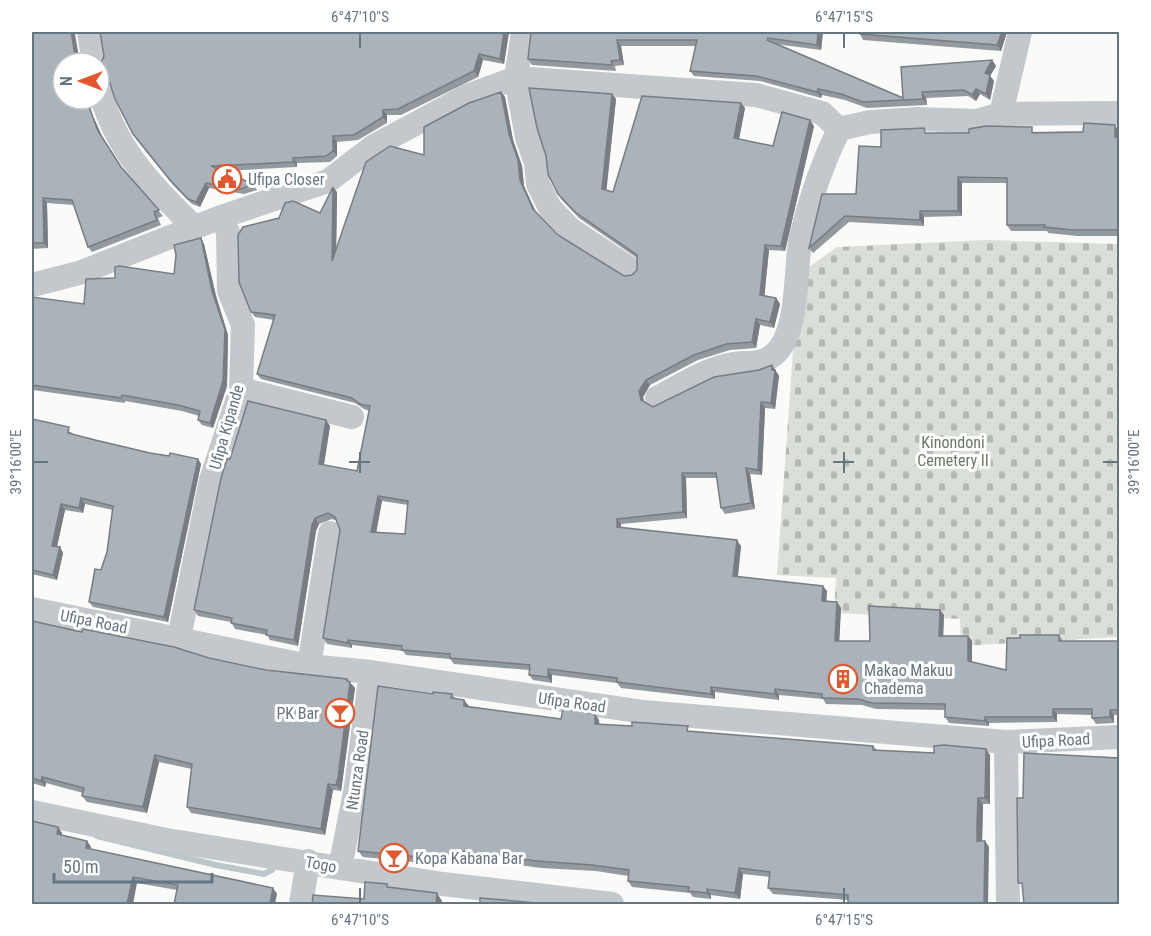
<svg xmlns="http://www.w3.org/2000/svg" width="1151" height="936" font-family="'Roboto Condensed',sans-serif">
<defs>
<pattern id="cemetery-stones" width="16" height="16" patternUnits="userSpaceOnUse" patternTransform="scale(1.5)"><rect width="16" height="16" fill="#dadfd7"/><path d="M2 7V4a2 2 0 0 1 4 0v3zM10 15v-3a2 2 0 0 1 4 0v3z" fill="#b4b9b4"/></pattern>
</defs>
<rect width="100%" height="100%" fill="#fafaf8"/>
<path fill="url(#cemetery-stones)" d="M986,240L1119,244V637L961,646L960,619L834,613L836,578L777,575L793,351L809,267L837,247Z"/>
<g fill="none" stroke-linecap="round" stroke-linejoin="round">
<path stroke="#bbc7cb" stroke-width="6" d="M97,836L216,865L264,874L272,870"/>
<path stroke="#c3c8cc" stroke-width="24" d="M89,32L94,63
M523,32L516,78L527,137L536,163L538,184L550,208L570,229L629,268
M99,87C115,150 150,183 195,228
M1001,114L1020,32
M32,285L79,273L221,217L328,181L374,146L467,96L516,78L756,95L822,113L839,129
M241,389L352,417
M657,398C680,386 707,368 733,364C745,362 757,365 769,358C801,340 794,269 801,237C810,199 822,164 839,129L870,122L917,119L977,121L1001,114L1120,113
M32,609L309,666L371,672L644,712L1006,742L1120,737
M179,638L211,480L241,389L243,325L229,291L228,232L221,217
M309,666L330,533
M1006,742L1008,904
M32,812L167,840L340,868L443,884L612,904
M340,868L356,787L371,672
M301,904L308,861"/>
</g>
<path fill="#929a9f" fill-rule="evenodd" d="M32,32L75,34L63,99H88L92,114L102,136L122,168L163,216L158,218L161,225L92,252L88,247L74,205L47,203L48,248L32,249Z
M148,32H509L504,64L483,60L478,77L401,115H387V123L358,140L337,142V156L330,162L297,163V167L224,171L253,184L257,190L244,194L209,188L200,207L192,204L174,186L137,140L109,79L99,68L104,56Z
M531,32H823L821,50L775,44L903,98L992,60L996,66L990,76L994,81L990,100L980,94L976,101L968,96L926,98L927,105L867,108L845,100L822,95L821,98L760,81L694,76L690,71L696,46H621L624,65L615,66L616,71L532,65L528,59Z
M1007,32L1001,51L863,40L860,34Z
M501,92L505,97L513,140L522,166L524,186L536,212L558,235L624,276L632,275L637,270V258L579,218L562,200L558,194L612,94L616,99L606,190L613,192L741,103L745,108L739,139L773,146L814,126L785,251L769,250L764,296L776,298L780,304L774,328L760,325L756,348L730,350L698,360L650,385L643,397L644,401L653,407L772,365L779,376L775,409L765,408L762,475L750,474L755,509L725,514L721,508L717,478H686L687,518L621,524V528L741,546L738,577L827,591L826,601L837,602L841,608L839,641H870L940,610L944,615L943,636H968L972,641V662L1006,670L1020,638L1059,635L1063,641H1119V715H1114V723L1096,724L1092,718V715L1057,714V722L989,723V726L949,723L945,717V710L876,709L862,705L826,704L823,699L779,695V700L715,692V699L621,688L617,683L552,675V683L533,680L529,675V670L454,664L450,659L406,655L403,651L352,645V648L327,644L323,638L340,530L337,521L332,519L319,524L316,531L298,646L270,640L267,635L235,629L231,622L198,616L194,610L230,459L326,420L330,426L324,465L357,471L369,411L364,409L355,403L261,379L257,374L274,320L255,317L251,312L320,213L337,192L336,248L424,155ZM382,501L408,505L405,534L376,533Z
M1119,131V236H1077L1048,233L1047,231H1011L1007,225V183H962V216L924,217V226L849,222L813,253L809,248L856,194L881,147L928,133Z
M204,244L216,296L228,335L227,386L213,428L202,425L198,420L199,416L182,411L125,401V403L33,390L32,400V297L84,304L115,278L174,274Z
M32,419L73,433L72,434L150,453L169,456L198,459L201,464L168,622L93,607L89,602L101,570L107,552L113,510L85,504L83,513L65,510L57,547H60L63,553L57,580L32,574Z
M32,621L266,670L347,679L355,688L342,785L341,791L333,790L325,835L191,813L187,807L192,769L159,762L147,813L87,802L82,796L83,793L46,783L45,787L32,783Z
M433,694H452L455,698L464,700L468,707L561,719L595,714L599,720V724L873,746L877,750L990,755V804H983L982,841H985L989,847L848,900L773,894L768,888L770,877L743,874L740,899L711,895V899L693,897L690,893L632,887L628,881V876L596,871L541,868L455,856L454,866L363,857L358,851Z
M58,827L62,833V835L87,841L91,847V849L273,888L277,894L177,890L137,883L32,904Z"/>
<path fill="#777d82" d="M71,32H76L75,34L80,63H78L76,60Z
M504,32H509L504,64L500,59Z
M818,32H823L821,50L817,45Z
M1002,32H1007L1001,51L997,45Z
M617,40L621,46L624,65L620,60Z
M479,54L483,60L478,77L474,71Z
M992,60L996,66L990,76L994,81L990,100L986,94L985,73Z
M818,89L822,95L821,98L817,92Z
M976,89L980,94L976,101L972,95Z
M501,92L505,97L513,140L522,166L524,186L537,215L533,209L520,180L509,134Z
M922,92L926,98L927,105L923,99Z
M612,94L616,99L606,195L602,189Z
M86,99H88L92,114L102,136L98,131Z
M741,103L745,108L738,144L734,138Z
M383,110L387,115V123L383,117Z
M810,120L814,126L785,251L781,246Z
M1115,125L1119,131V143L1115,137Z
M333,136L337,142V156L333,151Z
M293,158L297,163V167L293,162Z
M958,177L962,183V216L958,211Z
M206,183L209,188L200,207L196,202Z
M333,187L337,192L336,266L332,261Z
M43,198L47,203L48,248L44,243Z
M920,211L924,217V226L920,220Z
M201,238L204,244L216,296L228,335L227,386L213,428L210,423L212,291Z
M765,245L769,250L764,301L760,295Z
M776,298L780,304L774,328L770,322Z
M756,319L760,325L756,348L752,342Z
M772,365L779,376L775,409L771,403Z
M646,380L650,385L643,397L645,405L641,400L639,391Z
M761,402L765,408L762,475L758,470Z
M326,420L330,426L323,470L319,464Z
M198,459L201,464L168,622L164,617Z
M746,468L750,474L755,509L751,503Z
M682,473L686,478L687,518L683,512Z
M378,496L382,501L375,538L371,532Z
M81,498L85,504L83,513L79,508Z
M61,504L65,510L56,551L52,546Z
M315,518L319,524L316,531L298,646L294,640L312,525Z
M617,519L621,524V533L617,527Z
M737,540L741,546L737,582L733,576Z
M60,547L63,553L57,580L53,575Z
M823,586L827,591L826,606L822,601Z
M837,602L841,608L839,647L835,641Z
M940,610L944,615L943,641L939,636Z
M968,636L972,641V667L968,661Z
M348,640L352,645V648L348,643Z
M548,669L552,675V683L548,677Z
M347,679L355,688L341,791L336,785Z
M711,687L715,692V699L711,694Z
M775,689L779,695V700L775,694Z
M464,700L469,706L468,712L464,706Z
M1053,709L1057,714V722L1053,717Z
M1110,710L1114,715V723L1110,717Z
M595,714L599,720L600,730L595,724Z
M985,717L989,723V726L985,721Z
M986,749L990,755V804L985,798Z
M155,755L159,762L147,813L143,807Z
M42,777L46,783L45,787L41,781Z
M328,784L333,790L325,835L321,829Z
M978,798L983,804L982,847L977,841Z
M58,827L62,833L61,840L57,834Z
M87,841L91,847L90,854L86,848Z
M985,841L989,847L988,904H984Z
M451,850L455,856L454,866L450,860Z
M739,868L743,874L740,899L735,893Z
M133,877L137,883L133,904H127Z
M273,888L277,894L275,904H270Z
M707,889L711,895V899L707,893Z
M437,893L442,901L441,904H436Z"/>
<path fill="#aab3b9" stroke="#777d82" stroke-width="1.5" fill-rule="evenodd" d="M32,32H71L76,60L79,63H63V99H86L98,131L121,167L159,210L154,212L157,220L88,247L72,200L43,198L44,243H32Z
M100,32H504L500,59L479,54L474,71L398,109L383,110V117L354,135L333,136V151L326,156L293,158V162L211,166L253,184L240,189L206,183L196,202L188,199L170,180L133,134L115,99L108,77L99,68L104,56Z
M531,32H818L817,45L768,38L767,40L903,98L901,67L992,60L985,73L990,75L986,94L976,89L972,95L964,90L922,92L923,99L863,102L841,94L818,89L817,92L756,76L690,71L697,40H617L620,60L611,61L612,65L528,59Z
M860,32H1002L997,45L860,34Z
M529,88L612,94L602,189L613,192L642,96L741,103L734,138L773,146L782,112L810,120L781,246L765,245L760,295L776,298L770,322L756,319L752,342L726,344L694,355L646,380L639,391L641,400L653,407L714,377L759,370L772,365V370H775L771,403L761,402L758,470L746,468L751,503L721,508L716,473H682L683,512L617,519V527L737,540L733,576L823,586L822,601L837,602L835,641H870L869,606L940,610L939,636H968V661L1006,670L1007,638H1020V635H1059V641H1119V710H1110V717L1092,718V709H1053V717H985V721L945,717V704L872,703L858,699L822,698V694L775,689V694L711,687V694L617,682V678L548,669V677L529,675L530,665L450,658V654L402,650V646L348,640V643L323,638L340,530L335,517L328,513L315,518L312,525L294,640L266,635L267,630L231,623L232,618L194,610L221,478L227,459H230L248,401L326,420L319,464L357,471L370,406L360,404L352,398L257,374L275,315L251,312L239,282L238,235L243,227L279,218L285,203L293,201L320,213L333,187L332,261L366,162L390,146L424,155V127L469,103L501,92L509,134L518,160L520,180L533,209L558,235L624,276L632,275L637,270V255L575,212L558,194L548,174L546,156L537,128ZM378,496L408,501L405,534L371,532Z
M1084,123L1115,125V137L1119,138V230H1073L1044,227L1045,225H1007V178L958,177V211H920V220L845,216L809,248L822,194H856L859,146L881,147V130L924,128L925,133H969V129L986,126L1032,127V133L1083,132Z
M201,238L212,291L225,330L223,381L210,423L198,420L200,411L178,405L122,395L121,398L32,385V297L84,304L86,279L115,278V267L119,266L174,274L176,255L174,245Z
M32,419L69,427L68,433L95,440L150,453L169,456L170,453L198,459L164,617L89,602L95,569L101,570L107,552L113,506L81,498L79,508L61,504L52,546L60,547L53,575L32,570Z
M32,621L82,632L83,629L174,647L209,658L266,670L347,679V681L350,682L338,778L336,785L328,784L321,829L187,807L192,764L155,755L143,807L82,796L84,788L42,777L41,781L32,778Z
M378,686L433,694V692L452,694L451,698L464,700V706L561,719L563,709L595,714V724L632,726V722L688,726L687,731L873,746V750L934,753V746L944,745L986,749L985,798H978L977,824V841H985L984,904H848V895L768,888L770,872L739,868L735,893L707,889V893L688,891L689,887L628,881L629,870L592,865L537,861L451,850L450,860L358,851Z
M1024,753L1119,758V904H1024L1022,883H1018L1017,798H1023Z
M32,821L58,827L57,834L87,841L86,848L273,888L270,904H174L178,885L133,877L127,904H32Z
M365,882L387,884V887L437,893L436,904H312L313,895L364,899Z
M480,898L538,903L537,904H480Z"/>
<path fill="none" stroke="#657683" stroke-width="2" d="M360,33V48M844,33V48M360,452V473M844,452V473M33,462H48M349,462H370M833,462H854M1103,462H1118M360,888V903M844,888V903"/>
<defs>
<g id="civic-ring" transform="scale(1.5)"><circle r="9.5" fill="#fff" stroke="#e4572e" stroke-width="1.5"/><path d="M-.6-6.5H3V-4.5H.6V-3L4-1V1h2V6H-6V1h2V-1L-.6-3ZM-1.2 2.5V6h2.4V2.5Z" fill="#e4572e"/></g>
<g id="building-ring" transform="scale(1.5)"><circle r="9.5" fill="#fff" stroke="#e4572e" stroke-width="1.5"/><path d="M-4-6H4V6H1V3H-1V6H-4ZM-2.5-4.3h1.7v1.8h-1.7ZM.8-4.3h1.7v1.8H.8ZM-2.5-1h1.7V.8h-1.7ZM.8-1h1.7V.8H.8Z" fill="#e4572e"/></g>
<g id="bar-ring" transform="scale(1.5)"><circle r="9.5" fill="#fff" stroke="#e4572e" stroke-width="1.5"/><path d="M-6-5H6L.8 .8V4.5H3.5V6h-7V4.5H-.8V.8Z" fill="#e4572e"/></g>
</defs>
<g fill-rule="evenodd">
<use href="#civic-ring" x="227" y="179"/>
<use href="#building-ring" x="843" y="679"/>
<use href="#bar-ring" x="340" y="713"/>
<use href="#bar-ring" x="394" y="858"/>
</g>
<g text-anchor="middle" stroke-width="6" stroke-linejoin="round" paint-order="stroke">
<g font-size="16" fill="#657683" stroke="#fff" text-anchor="start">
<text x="248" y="185">Ufipa Closer</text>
<text x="864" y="676">Makao Makuu<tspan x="864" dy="18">Chadema</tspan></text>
<text x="319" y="719" text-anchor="end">PK Bar</text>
<text x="415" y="864">Kopa Kabana Bar</text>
</g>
<g font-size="16" fill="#657683" stroke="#fff">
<text transform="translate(226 427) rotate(-74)" y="6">Ufipa Kipande</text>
<text transform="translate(94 621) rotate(11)" y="6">Ufipa Road</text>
<text transform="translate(572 702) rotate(8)" y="6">Ufipa Road</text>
<text transform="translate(1056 740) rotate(-3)" y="6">Ufipa Road</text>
<text transform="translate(357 770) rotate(-82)" y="6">Ntunza Road</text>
<text transform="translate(321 864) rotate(11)" y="6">Togo</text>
</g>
<g font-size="16" fill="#687a64" stroke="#fff">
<text x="953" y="448">Kinondoni<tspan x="953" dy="18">Cemetery II</tspan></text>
</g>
</g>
<rect width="1151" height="936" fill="none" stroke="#ffffff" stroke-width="66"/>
<g transform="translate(81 81) rotate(270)"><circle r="28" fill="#ffffff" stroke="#c1c8cd" stroke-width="1.5"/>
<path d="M0-4.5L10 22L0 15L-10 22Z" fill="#e4572e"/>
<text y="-9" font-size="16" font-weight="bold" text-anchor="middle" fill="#657683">N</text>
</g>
<path d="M54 873v9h158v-9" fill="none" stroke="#657683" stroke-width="3"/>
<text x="63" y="873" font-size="18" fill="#657683" stroke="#ffffff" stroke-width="4.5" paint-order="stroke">50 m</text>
<rect x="33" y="33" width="1085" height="870" fill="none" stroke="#657683" stroke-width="2"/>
<g font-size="15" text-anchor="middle" fill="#657683">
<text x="360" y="22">6°47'10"S</text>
<text x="844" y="22">6°47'15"S</text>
<text transform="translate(1134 462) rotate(-90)" y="5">39°16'00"E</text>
<text transform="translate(16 462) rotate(-90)" y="5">39°16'00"E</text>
<text x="360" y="925">6°47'10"S</text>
<text x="844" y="925">6°47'15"S</text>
</g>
</svg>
